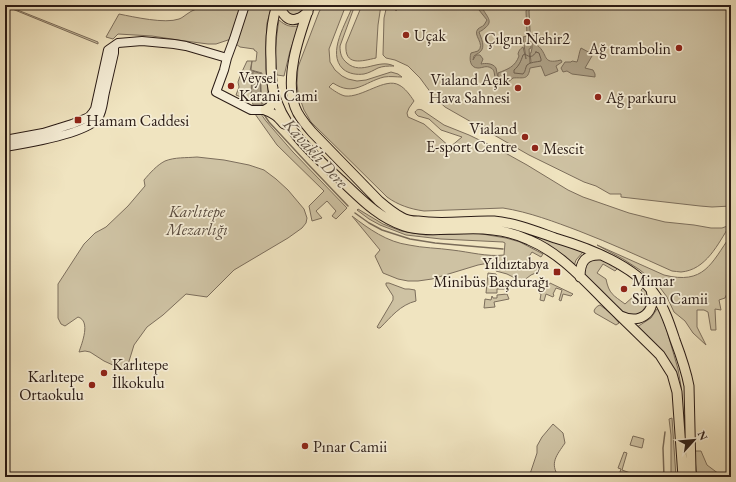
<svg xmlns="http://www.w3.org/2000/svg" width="736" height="482" font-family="'EB Garamond',serif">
<rect width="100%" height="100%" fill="#f0e4c0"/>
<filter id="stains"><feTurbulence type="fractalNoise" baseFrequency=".005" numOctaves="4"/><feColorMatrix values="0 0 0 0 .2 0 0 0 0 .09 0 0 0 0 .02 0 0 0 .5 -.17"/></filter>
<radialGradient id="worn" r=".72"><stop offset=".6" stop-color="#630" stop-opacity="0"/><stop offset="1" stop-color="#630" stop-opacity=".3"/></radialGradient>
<path fill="#cec2a3" stroke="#7c6e5c" d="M5,5L98,42V44L5,6Z
M203,5H241L231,39L216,44H208L185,41L152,36L118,34L113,39L106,37L119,14C134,17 165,24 179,19C182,18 184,16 187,14C192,10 198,9 203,5Z
M247,5H272L267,23L266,42V69L269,104L264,106L263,105C261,95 260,83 262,73L251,70L252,61H256L257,52L254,50V49L240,47L236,44Z
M286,5H304L300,14L293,16C288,13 284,11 286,5Z
M323,5H346L329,49L330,62L335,70L342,76L348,79L357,81L366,80L391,72L398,74L402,77C396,77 390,76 384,77C364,82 354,97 333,83L329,87C333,90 340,95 345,96C362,98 385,77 399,85C405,88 410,95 414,101L409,108L407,113L408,117L424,124L450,147L462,137L441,130L429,119L418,116L416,114L415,112C417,109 419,109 422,110L444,125L469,135L500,150L527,165L568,190L583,197L629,213L665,222L694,225L711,228H722L730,225C718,244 706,270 681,272C678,272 675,271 672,271C641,257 610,243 579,231C555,222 529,212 503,208L424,211C410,209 398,205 387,197L311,122L304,110L298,93L297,83L298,67L319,12Z
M353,5H355L340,46C340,53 341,58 347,63C362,76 378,58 394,66C388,66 383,66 378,68C374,70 369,73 364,74C357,75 349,74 343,69C326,53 347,22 353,5Z
M362,5H381L378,25L376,58C362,61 344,67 346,44Z
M387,5H396V11L397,5H731V206L712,207L700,206L621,197V194H610L596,186L584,182L529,155L445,107L434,97L420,78L408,66L395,60L386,58L383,55L384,18Z
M279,20C286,26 290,27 299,26L290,51L284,76L277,75C274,58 276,38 279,20Z
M247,61H252L250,71H252L251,96V101L236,95L239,87L238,82L240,76Z
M255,114H261L266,121L293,152L347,208L336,219L332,216L336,211L327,201L316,211L322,218L312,221L309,206L324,191L277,145Z
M197,157L224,160L249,165L264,170L276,179L288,190L304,209L307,218L306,223L302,228L288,238L234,270L207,297L186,294L163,315L147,327L134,345L126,371L104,361L90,352L85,351L79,352C82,343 91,321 78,317L65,326L61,324L58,318V284L84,244L95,233L106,227L128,206L145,186L144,180C150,173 157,165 165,161C175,157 186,158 197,157Z
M358,209L383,224L401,231L426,235L476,233L506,238L520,242L543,254L541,257L532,252L528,258L537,264L536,266L540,271L531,275L523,281L519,280L507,274L496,271L494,262L478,265L432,279L418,281H408L398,279L383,273L375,256L380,250L352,216C369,229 387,242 409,245C423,248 438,248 452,250C470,252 487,257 504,255L505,243L503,242L441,239L406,235L380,225L369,219L357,210Z
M504,224L583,252L576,260L574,266L544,243L527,234L504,227Z
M731,235V288L729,289L725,298L719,300L721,310L715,309L716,330H711L708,312L704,310H697V327L706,345L693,333L685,321L674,312L667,297L658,285L640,270L623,259L597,245L664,275C704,285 711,264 731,235Z
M597,257L618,268L615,271L603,264L597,273L606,279C609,294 613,295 625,304L635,295L640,300L645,296L641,290L644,287L649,295L646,310L638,316L623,314L584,276L583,264Z
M488,273L496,274L500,284L505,289H497V293H486Z
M386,283H389L405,289H409L415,290L416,301C400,305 391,317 380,328H378L377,327L393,300V296L386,285Z
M550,283L573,294L571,296L563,294L561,301L559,300L562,290L556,288L553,294L554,295L553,297L546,294L544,301L540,300L541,294L539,293L541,287L546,289Z
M507,294L509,299L494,302L495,307L484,308L485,299L491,300L492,296L493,298H497V295Z
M600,305C607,310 614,316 619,323L616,325L595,313L594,311C595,308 597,306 600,305Z
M657,309H659L667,331L678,369L681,386L688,477H685L679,392L637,327L651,318Z
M672,418L676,477H671V435L669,419Z
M553,424L563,433L565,443C557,455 549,463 559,477H529L537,453V446L542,437Z
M633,436L644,439L642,448L630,445Z
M694,451H701L707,465L723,477H697Z
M624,452L627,453L622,470L633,474L631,477H618L621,469L618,468Z"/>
<path fill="#ada086" stroke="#796b59" d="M480,5H484L483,9C486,16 494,21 485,28C483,30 481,31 479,32C481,38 486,47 480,52C478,54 476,54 474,56L473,60L476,55H480L483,59L481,64C485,63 493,63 496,68C497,71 497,75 498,78V73C508,69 515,67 519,56L518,54C519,50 520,49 523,47L526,59L523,37L527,36L526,11C529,5 531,5 537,5L530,9L529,11L531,48L529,49L530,63L531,62L530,53H531L532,48V35L537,36V45C549,54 541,65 561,60L562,62L556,66L558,71L545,76L541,66L530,68C528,81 523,77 513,78L508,82L503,84C490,81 498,72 491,68C486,65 483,68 478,68C470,68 469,59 471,53C473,52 476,52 478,51C486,44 472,35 478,29C480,27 482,27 484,25L487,20L479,10Z
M581,48L592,54V56L585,68L593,70L595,74V77L572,74L567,71L563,72L561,68L565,62H571L572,61L577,62C579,57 579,52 581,48Z
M253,71L262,74C259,82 261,96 262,105H253L251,96Z"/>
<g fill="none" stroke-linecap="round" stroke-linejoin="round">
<path stroke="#6c5e4e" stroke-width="1" d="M536,52L539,53L541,59V61C537,62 530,62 527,65C525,68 526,71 523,74L514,73V70C519,66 521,61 523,55L525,54C530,58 533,57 536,52Z"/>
<path stroke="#796b59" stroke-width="1.5" d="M263,113L269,122L306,162L348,206
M355,213L369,223L382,230L410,239L435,243L503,249
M664,477L663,448L665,432"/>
<g stroke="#2a1b15" stroke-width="10">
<path id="secondary" d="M245,5L234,39L227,58L224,70L216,92L251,110H265
M5,140L43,133L72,124L89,117L93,112L95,109L108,50L118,43L142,41L174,44L186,46L227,58
M5,147C24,144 87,134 98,118C103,111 103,100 105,92C108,79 111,66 114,53V47"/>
</g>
<g stroke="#2a1b15" stroke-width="11">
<path id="primary" d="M277,5C271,23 270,40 271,59C271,69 271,79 273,89C282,129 314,155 343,182C361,199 379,218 404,226C423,232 444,229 464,229C486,228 508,230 529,240C558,252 580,276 602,298C621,317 641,336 660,355L672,374L677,392L683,477
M280,5C282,15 289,23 299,18C303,17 305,14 308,12
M310,5C300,34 284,76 295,107C298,116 305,124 312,132L379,201C386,207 393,213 401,217C406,220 413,221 418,221C444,225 469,220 494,221C515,223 535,231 555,238C589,248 635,265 656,296C665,309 670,325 675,340C681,356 686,370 689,386L691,471L692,477
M273,94C273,103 273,106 265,110C274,113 278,117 284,124
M580,277C580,262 585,254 601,255
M621,316C641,325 657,312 651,290"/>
</g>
<use href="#secondary" stroke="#f5edd6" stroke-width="8"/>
<use href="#primary" stroke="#f0e4c0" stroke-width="9"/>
</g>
<g fill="#8f2418" stroke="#f5edd6" stroke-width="1.5">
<circle cx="527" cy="22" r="4"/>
<circle cx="406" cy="35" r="4"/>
<circle cx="679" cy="48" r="4"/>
<circle cx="231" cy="86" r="4"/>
<circle cx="518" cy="88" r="4"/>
<circle cx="598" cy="97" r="4"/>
<rect x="74" y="116" width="8" height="8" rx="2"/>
<circle cx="525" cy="137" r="4"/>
<circle cx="535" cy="148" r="4"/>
<rect x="553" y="268" width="8" height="8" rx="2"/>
<circle cx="624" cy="289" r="4"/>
<circle cx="104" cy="373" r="4"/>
<circle cx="92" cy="385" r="4"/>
<circle cx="305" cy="446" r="4"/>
</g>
<g text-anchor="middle" stroke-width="3.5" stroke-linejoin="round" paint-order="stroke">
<g font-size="16" fill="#2a1b15" stroke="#f5edd6" text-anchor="start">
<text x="414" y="41">Uçak</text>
<text x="527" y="44" text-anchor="middle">Çılgın Nehir2</text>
<text x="671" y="54" text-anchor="end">Ağ trambolin</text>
<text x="239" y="83">Veysel<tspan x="239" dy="18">Karani Cami</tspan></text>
<text x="510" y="85" text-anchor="end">Vialand Açık<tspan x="510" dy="18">Hava Sahnesi</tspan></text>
<text x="606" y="103">Ağ parkuru</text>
<text x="86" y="126">Hamam Caddesi</text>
<text x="517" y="134" text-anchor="end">Vialand<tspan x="517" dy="18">E-sport Centre</tspan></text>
<text x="543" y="154">Mescit</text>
<text x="549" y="269" text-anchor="end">Yıldıztabya<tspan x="549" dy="18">Minibüs Başdurağı</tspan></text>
<text x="632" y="286">Mimar<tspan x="632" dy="18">Sinan Camii</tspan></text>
<text x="112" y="370">Karlıtepe<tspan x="112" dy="18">İlkokulu</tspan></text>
<text x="84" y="382" text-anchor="end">Karlıtepe<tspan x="84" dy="18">Ortaokulu</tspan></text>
<text x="313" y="452">Pınar Camii</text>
</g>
<g font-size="16" font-style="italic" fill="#5b4d40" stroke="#f5edd6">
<text x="197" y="217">Karlıtepe<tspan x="197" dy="18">Mezarlığı</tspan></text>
</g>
<g font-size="17" font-style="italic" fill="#5e5042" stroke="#f5edd6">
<text transform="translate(316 153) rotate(48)" y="6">Kavaklı Dere</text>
</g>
</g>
<rect width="736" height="482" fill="none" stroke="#f0e4c0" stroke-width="20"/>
<rect x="6" y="6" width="724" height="470" fill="none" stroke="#2a1b15" stroke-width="2"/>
<rect x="10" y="10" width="716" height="462" fill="none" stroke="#2a1b15"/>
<g transform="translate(694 440) rotate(63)" stroke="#f5edd6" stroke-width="3" paint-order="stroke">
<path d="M0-3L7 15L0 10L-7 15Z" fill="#2a1b15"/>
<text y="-6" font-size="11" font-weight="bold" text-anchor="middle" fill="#2a1b15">N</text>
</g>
<rect width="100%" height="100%" filter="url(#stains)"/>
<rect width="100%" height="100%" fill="url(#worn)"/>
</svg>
